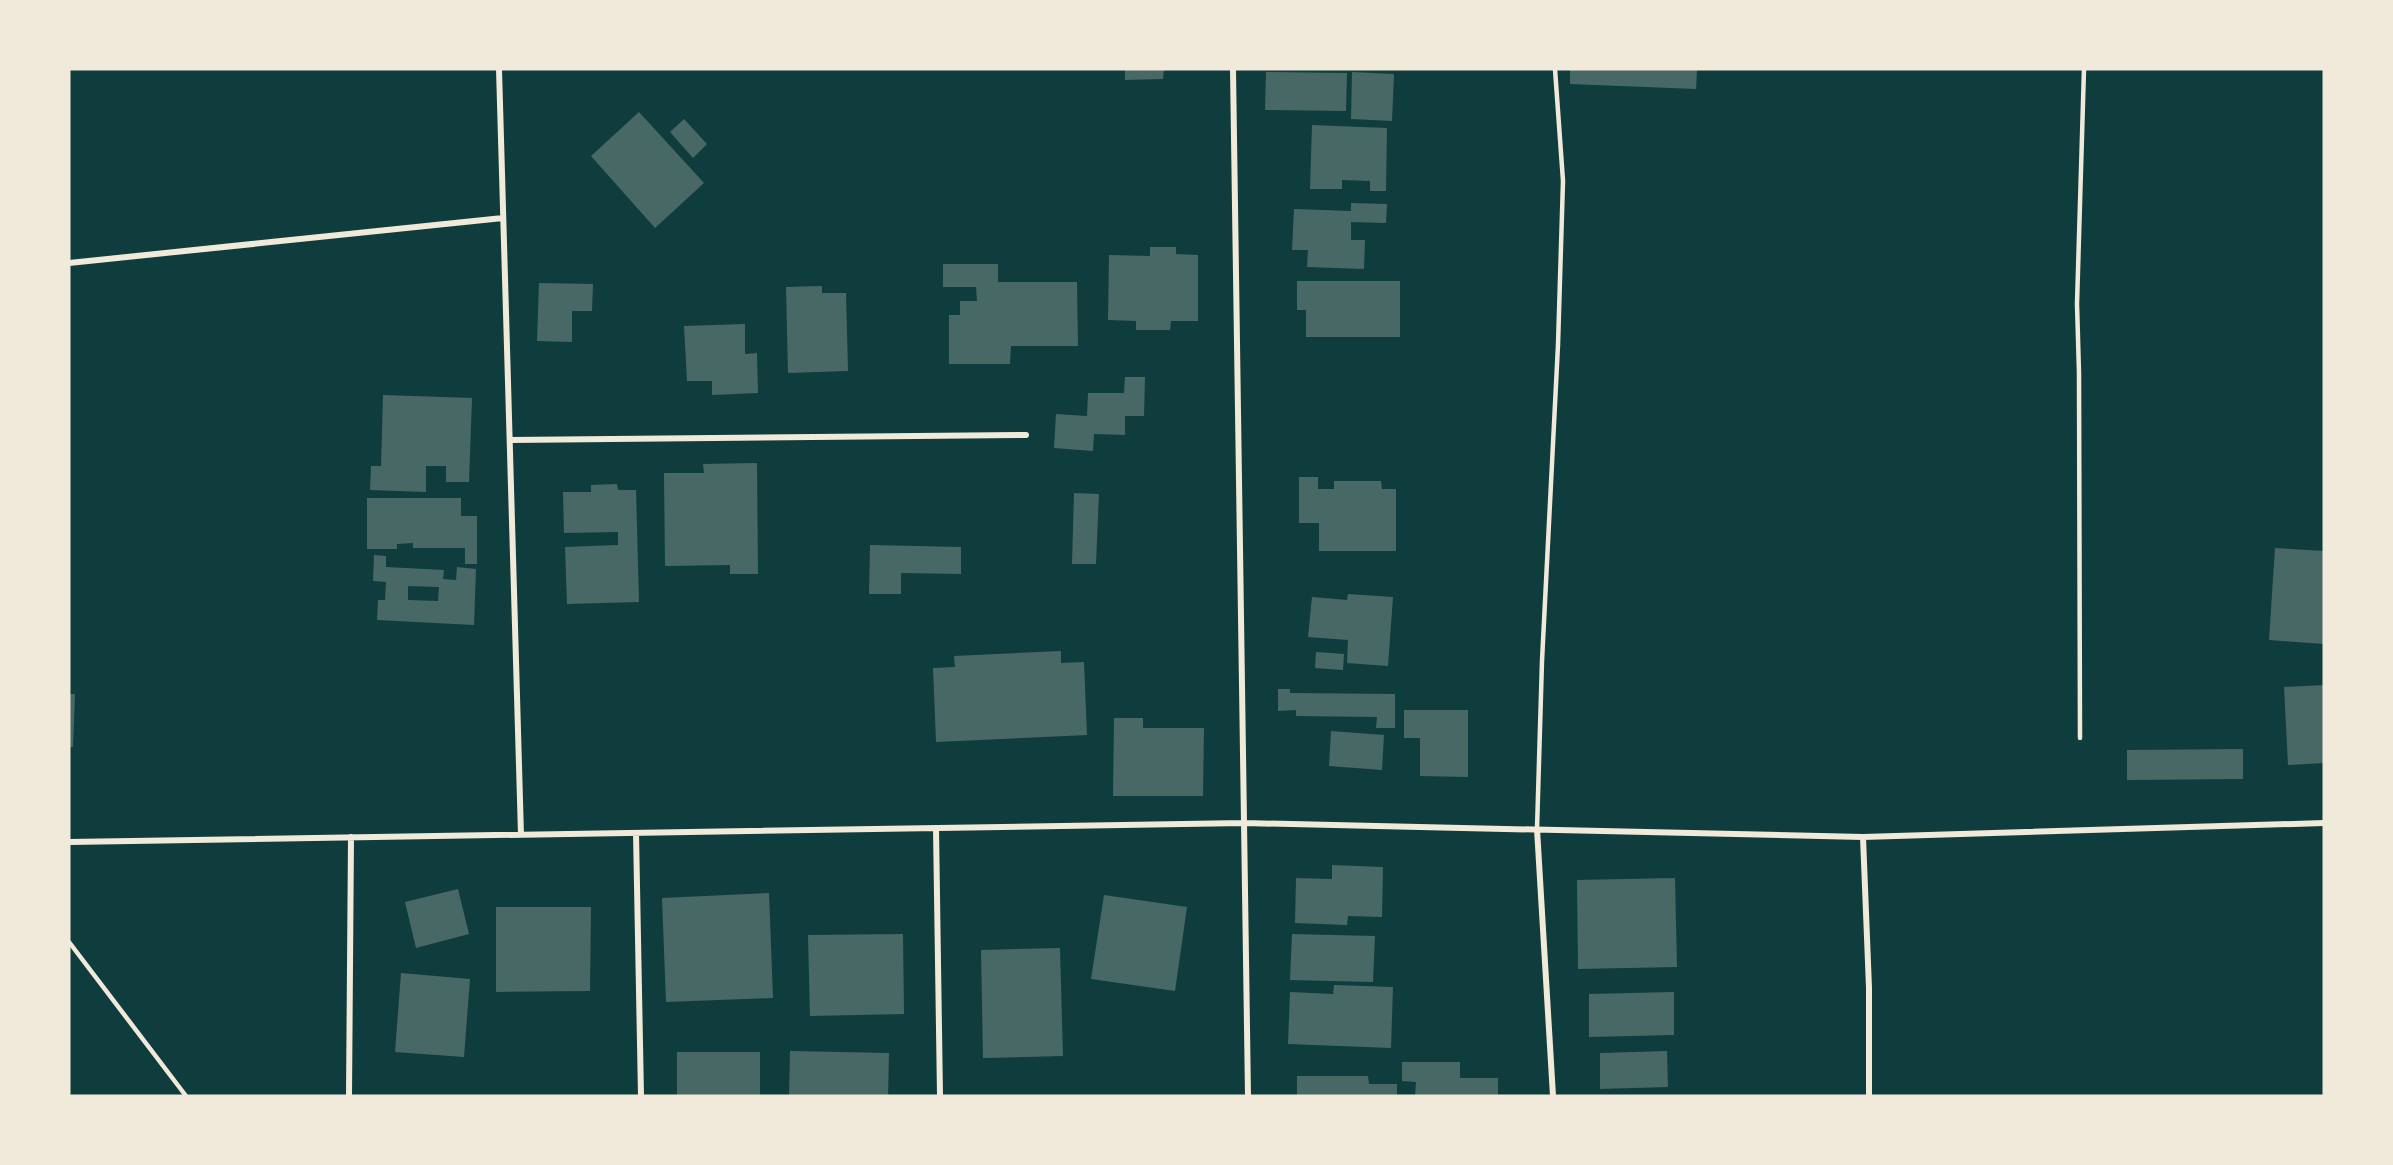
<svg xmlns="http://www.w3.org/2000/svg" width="2393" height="1165" font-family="Inter,sans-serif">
<rect width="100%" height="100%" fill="#0f3d3e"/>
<path fill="#486865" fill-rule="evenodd" d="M1125,69H1164L1163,79L1125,80Z
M1570,69H1697L1696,89L1570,84Z
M1266,72L1347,73L1346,111L1265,110Z
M1352,72L1394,74L1392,121L1351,119Z
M639,112L704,183L655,228L591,156Z
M684,119L707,144L693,158L670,132Z
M1312,125L1387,128L1386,191H1370V181L1342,180V189H1310Z
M1351,203L1387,204L1386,223L1351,222V240H1365L1364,269L1307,267L1308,250H1292L1294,209L1351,211Z
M1150,247H1176V254L1198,255V321H1171L1170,330H1136V321L1108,320L1109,255L1150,256Z
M943,264H998V282H1077L1078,346H1011L1010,364H949V315H960V301H977L976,287H943Z
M1297,281H1400V337H1306V310H1297Z
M539,283L593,284L592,311H572V342L537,341Z
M822,286V293H846L848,371L788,373L786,287Z
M745,324V354L757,353L758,393L712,395V381H687L684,326Z
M1125,377H1145L1144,416H1125V435L1094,434L1093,451L1054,448L1056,414L1087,416L1088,393H1124Z
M383,395L472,398L469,482H446V466H426V492L370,490L371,466H381Z
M757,463L758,574H730V565L665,566L664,473H704L703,464Z
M1299,477H1318V489H1334V481H1381L1382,489H1396V551H1319V523H1299Z
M617,484L618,490H636L639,602L567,604L565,547L618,545V532L564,533L563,492H591V485Z
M1074,493L1099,494L1096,564H1072Z
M367,498H461V516H477V564H465V548H413V543L397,544V549H367Z
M870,545L961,547V574L901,573V594H869Z
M2275,548L2324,551V644L2269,640Z
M374,555L386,556V567L444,570L443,579L456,580L457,567L476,569L474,625L377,620L378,600H385L386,582L373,581ZM408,586L439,587L438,601L408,600Z
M1348,594L1393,597L1388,666L1347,663L1348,640L1308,637L1312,597L1347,600Z
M1061,651V663L1084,662L1087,735L936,742L933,668L955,667L954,656Z
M1316,652L1344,654L1343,670L1315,668Z
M2324,685V763L2288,765L2284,687Z
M1278,689H1290V693L1395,694V728H1376L1377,717L1296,716V710L1278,711Z
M69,694H75L73,747H69Z
M1404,710H1468V777L1420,776V738H1404Z
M1114,718H1143V728H1204L1203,796H1113Z
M1331,731L1384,735L1382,770L1329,766Z
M2243,749V779L2127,780V750Z
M1332,865L1383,867L1382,917L1348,916L1347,925L1295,923L1296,878L1332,879Z
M1675,878L1677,967L1578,969L1577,880Z
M458,889L469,934L416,948L405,902Z
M769,893L773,998L666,1002L662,898Z
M1104,895L1187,907L1175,991L1091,979Z
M496,907H591L590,991L496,992Z
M903,934L904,1014L810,1016L808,935Z
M1292,934L1375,936L1373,982L1290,980Z
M1060,948L1063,1056L983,1058L981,950Z
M401,973L470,979L464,1057L395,1052Z
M1334,985L1393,987L1391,1048L1288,1044L1290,992L1333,994Z
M1674,992V1035L1589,1037V994Z
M790,1051L889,1053L888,1096H789Z
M1667,1051L1668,1087L1600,1089V1053Z
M677,1052H760V1096H677Z
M1402,1062H1460V1078H1498V1096H1415L1416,1082L1402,1081Z
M1297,1076H1368L1369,1084H1397V1096H1297Z"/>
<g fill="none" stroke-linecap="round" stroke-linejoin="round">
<path stroke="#f1e9da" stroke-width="4.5" d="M2080,738L2079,373L2077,304L2084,69
M1537,829L1542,661L1558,345L1563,181L1555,69
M69,942L186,1096"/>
<path stroke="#f1e9da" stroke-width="6" d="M499,69L521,835
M1233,69L1248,1096
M69,263L503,218
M510,440L1026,435
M936,828L940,1096
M1537,829L1553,1096
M636,833L641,1096
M1863,837L1869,988V1096
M69,842L1244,823L1863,837L2324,823
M349,1096L351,837"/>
</g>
<rect width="2393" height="1165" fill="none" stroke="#f1e9da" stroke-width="141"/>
</svg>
